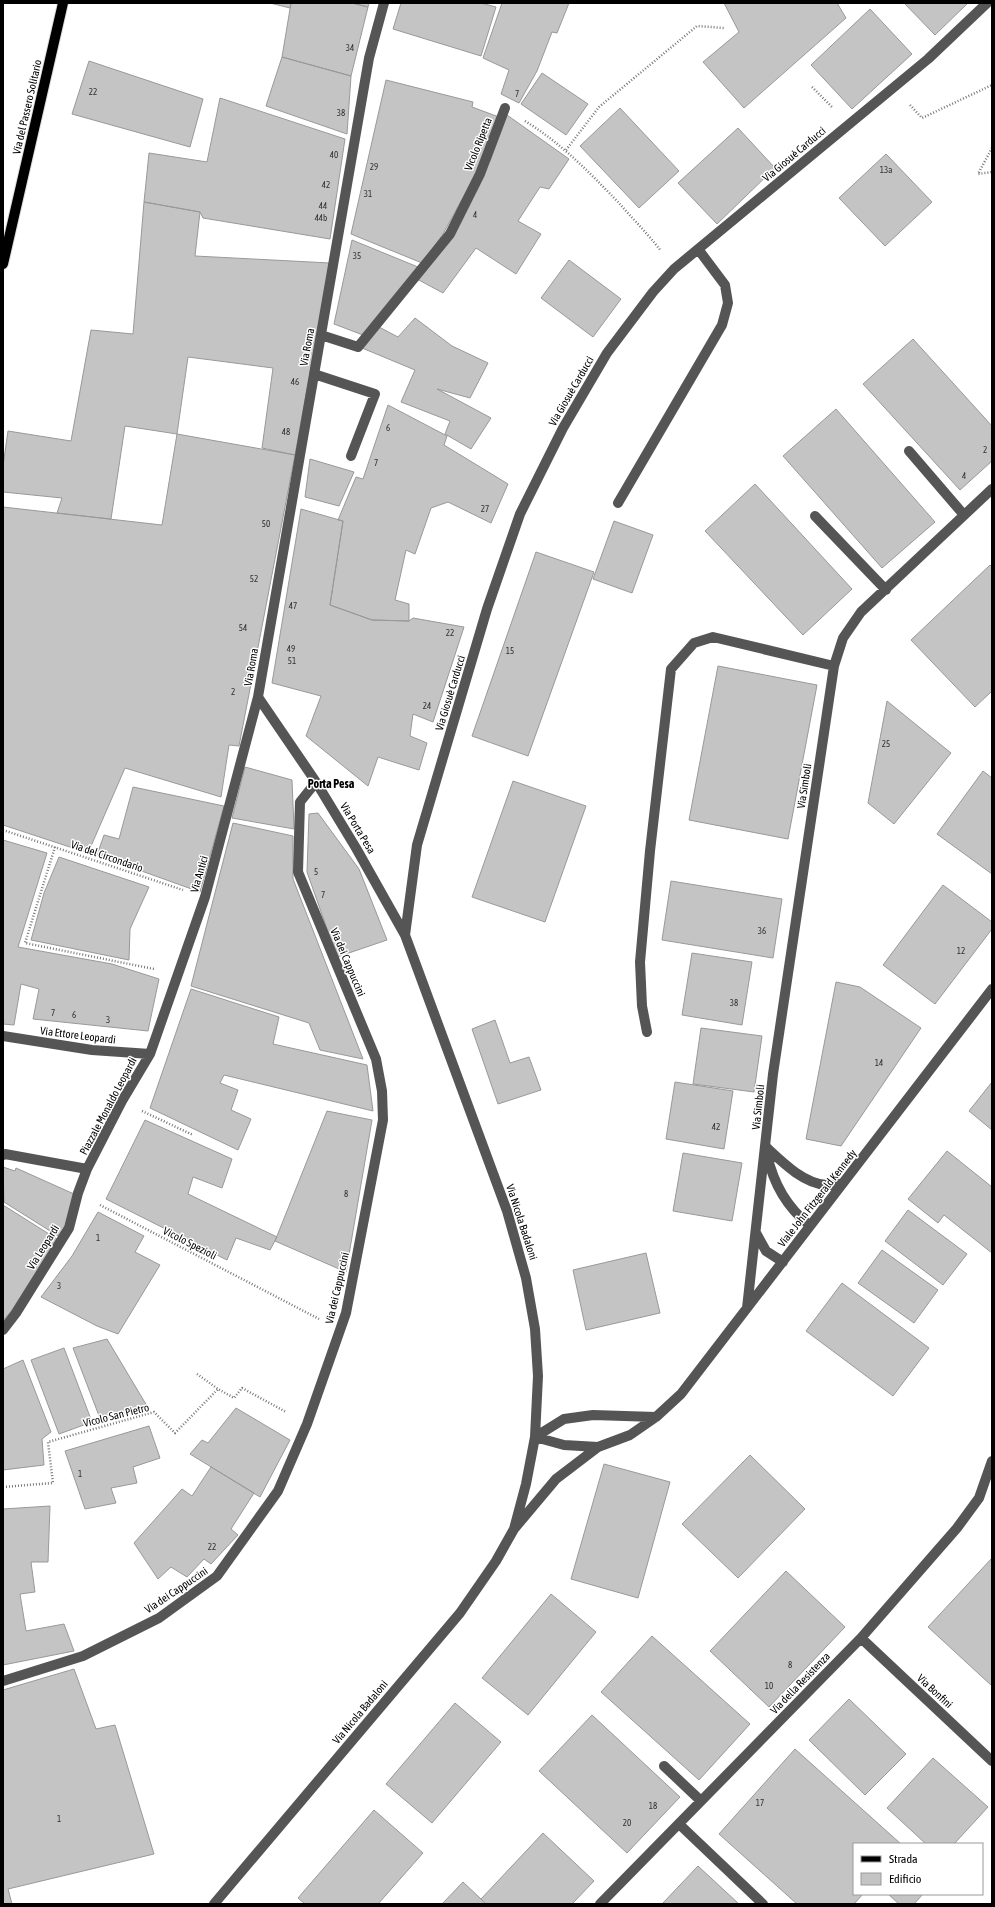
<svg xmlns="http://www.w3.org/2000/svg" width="995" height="1907" font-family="'Asap Condensed',sans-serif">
<rect width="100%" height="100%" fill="#fff"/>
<path fill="#c4c4c4" stroke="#999" d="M270,3H291L290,8Z
M291,3H352L368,7L351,76L282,57Z
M352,3H369L368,7Z
M401,3H481L496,7L481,56L393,29Z
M502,3H569L557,33L552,32L537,71L519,103L501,94L509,70L483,58Z
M724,3H837L846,18L744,108L703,62L739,32Z
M904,3H968L935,35Z
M870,9L912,54L852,109L811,65Z
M282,57L351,76L347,134L266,106Z
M89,61L203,99L190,147L72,114Z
M542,73L588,104L566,135L521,104Z
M386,80L473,102L472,107L499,117L476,174L443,234L422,263L351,234Z
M220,98L345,139L330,239L203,218L200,212L144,202L149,153L207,162Z
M620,108L679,171L639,208L580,146Z
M507,115L569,159L549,189L540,187L518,221L541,234L516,274L476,248L443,293L417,279L490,161Z
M738,128L775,168L717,224L678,183Z
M886,154L932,202L885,246L839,198Z
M144,202L200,212L195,256L330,263L295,455L262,448L273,368L188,357L177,434L125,426L111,519L57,513L62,498L3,492V466L8,431L71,441L91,330L133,334Z
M352,240L418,267L363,335L334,324Z
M569,260L621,299L593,337L541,298Z
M415,318L452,346L488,363L470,398L437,389L491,418L471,449L445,434L450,421L401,402L415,370L362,348L379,327L398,337Z
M913,339L992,426V461L960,490L863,384Z
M388,405L447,436L444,445L508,484L491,523L448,502L431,508L415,554L406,550L395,600L409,604V621L372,620L330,605L343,521L338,520L356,477L363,479Z
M836,409L935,522L882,568L783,456Z
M177,434L295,455L239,746L229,745L221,797L125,768L88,853L3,825V507L162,525Z
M310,459L354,472L339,506L305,497Z
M755,484L852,589L803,635L705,531Z
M301,509L343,521L330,605L372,620L409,621L413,618L464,627L433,722L413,714L410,736L427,743L419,770L378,757L368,786L306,736L321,696L272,683Z
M614,521L653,535L632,593L593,579Z
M536,552L594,572L528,756L472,736Z
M990,565L992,567V691L975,707L911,640Z
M718,666L817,685L788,839L689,820Z
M887,701L951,753L894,824L868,803Z
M245,767L292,780L294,829L232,818Z
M983,771L992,778V874L937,834Z
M513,781L586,806L545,922L472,897Z
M133,787L224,806L200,892L97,855L104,835L119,839Z
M318,813L359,869L387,940L337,957L307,872L309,814Z
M233,823L293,836V879L363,1059L320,1050L309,1023L191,986Z
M3,840L47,853L18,947L112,964L159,979L148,1031L33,1019L39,989L21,984L14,1025L3,1024Z
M59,857L149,887L130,929L129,960L31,940L44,893Z
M671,881L782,899L773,958L662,940Z
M943,885L992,922V929L935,1004L883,965Z
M692,953L752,962L742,1025L682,1015Z
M836,982L860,987L921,1028L841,1146L806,1139Z
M191,989L279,1017L273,1044L367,1065L373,1111L224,1075L220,1083L238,1090L231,1110L251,1119L238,1150L150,1108Z
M495,1020L510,1063L529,1057L541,1090L498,1104L472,1029Z
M701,1028L762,1036L754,1092L693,1084Z
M675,1082L733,1091L724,1149L666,1139Z
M992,1082V1130L969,1111Z
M327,1111L372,1120L346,1272L275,1241Z
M145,1120L232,1159L222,1188L193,1177L188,1194L277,1237L270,1250L236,1238L227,1260L106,1199Z
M947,1151L992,1187V1253L944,1215L938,1223L908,1199Z
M683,1153L742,1163L732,1221L673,1211Z
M3,1167L15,1171L16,1168L74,1194L65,1227L58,1236L4,1202Z
M3,1205L57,1239L12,1310L3,1321Z
M908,1210L967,1254L943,1285L885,1241Z
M98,1212L144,1236L135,1252L160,1265L118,1334L97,1326L41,1297L72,1256Z
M882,1250L938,1290L914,1323L858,1283Z
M646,1253L660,1313L586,1330L573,1270Z
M842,1283L929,1348L893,1396L806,1331Z
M107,1339L147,1406L101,1421L73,1348Z
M64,1348L92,1422L59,1434L31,1360Z
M23,1360L51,1432L42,1439L44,1465L3,1470V1369Z
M236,1408L290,1440L260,1497L190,1454L202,1440L208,1443Z
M149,1426L160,1458L133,1467L137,1483L111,1488L116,1503L85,1509L65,1451Z
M750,1455L805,1509L738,1578L682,1524Z
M604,1464L670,1482L638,1598L571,1579Z
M211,1467L254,1493L231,1529L238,1535L211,1564L204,1559L187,1577L171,1567L158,1579L134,1543L182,1489L192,1496Z
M50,1506L48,1562H31L35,1592L20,1594L26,1631L64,1624L74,1651L3,1665V1509Z
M992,1558V1686L928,1627Z
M786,1571L845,1627L769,1707L710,1651Z
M551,1594L596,1632L528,1715L482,1678Z
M652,1636L750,1724L699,1780L601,1692Z
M74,1669L96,1729L115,1725L154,1854L8,1889L12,1904H3V1690Z
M849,1699L906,1754L865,1795L809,1740Z
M455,1703L501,1742L432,1823L386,1784Z
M592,1715L680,1797L627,1853L539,1771Z
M795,1749L901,1844H854V1894H863L854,1904H797L719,1834Z
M933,1758L988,1807L954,1844H926L887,1808Z
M374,1810L423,1853L378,1904H305L298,1898Z
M543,1833L594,1881L572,1904H486L481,1899Z
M698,1866L739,1904H662Z
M463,1882L481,1899L486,1904H442Z
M888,1894H923L914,1904H899Z"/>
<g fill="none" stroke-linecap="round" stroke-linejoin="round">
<g stroke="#dbdbdb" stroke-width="12">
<path id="major" d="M3,264L63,3"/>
</g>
<path stroke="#777" stroke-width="2.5" stroke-dasharray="1 2" stroke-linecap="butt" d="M812,87L833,108
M910,105L922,118L992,85
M525,121C561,143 589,172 618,202C632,218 648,234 661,251
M992,148L978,174L992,172
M566,150L599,107L697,26L724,28
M3,830L183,890
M55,847L25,943L154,969
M142,1111L193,1135
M100,1205L319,1319
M197,1374L218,1389
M3,1487L53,1483L48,1442L154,1412L175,1433L218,1389L234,1398L242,1388L286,1412"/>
<path stroke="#555" stroke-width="10" d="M321,335L358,347L450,234L480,174L505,108
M314,374L375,394L351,456
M909,451L964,515
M618,503L722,325L728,303L725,285L698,249
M815,516L886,590
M258,697L316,782L356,848L405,935L507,1211L526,1278L535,1329L538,1376L535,1437L526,1484L514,1529
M405,935L417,845L487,609L520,514L563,428L607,353L653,292L674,269L928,59L987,3
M647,1032L642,1006L640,962L650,851L671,669L694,643L713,637L834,666
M3,1036L92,1050L150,1054
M766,1147C782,1162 804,1184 827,1185C832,1185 838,1184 843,1183
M3,1155L5,1154L87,1169
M767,1155C774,1185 787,1207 810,1226
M756,1233L766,1251L783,1262
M747,1308L773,1074L834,666L843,638L861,612L992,489
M3,1330L16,1313L69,1228L78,1193L87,1169L122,1101L150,1054L205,897L258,697L369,58L384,3
M535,1437L564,1445L598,1447L630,1435L656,1417L681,1394L992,989
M535,1437L564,1419L593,1415L656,1417
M861,1638L992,1761
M3,1681L83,1656L159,1618L217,1576L278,1491L307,1424L346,1313L383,1120L382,1091L376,1059L298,872L300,802L316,782
M664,1766L701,1801
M679,1824L763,1904
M214,1904L460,1613L496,1561L514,1529L556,1479L598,1447
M600,1904L861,1638L957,1528L979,1498L992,1461"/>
<use href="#major" stroke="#000" stroke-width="10"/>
</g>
<g text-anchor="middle" stroke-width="3" stroke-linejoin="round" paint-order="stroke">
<g font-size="9" fill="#313131">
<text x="350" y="51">34</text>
<text x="93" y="95">22</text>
<text x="517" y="97">7</text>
<text x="341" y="116">38</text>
<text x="334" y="158">40</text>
<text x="374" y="170">29</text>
<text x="886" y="173">13a</text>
<text x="326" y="188">42</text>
<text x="368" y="197">31</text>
<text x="323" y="209">44</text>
<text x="475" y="218">4</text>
<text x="321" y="221">44b</text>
<text x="357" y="259">35</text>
<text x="295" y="385">46</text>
<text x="388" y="431">6</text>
<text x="286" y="435">48</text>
<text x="985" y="453">2</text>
<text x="376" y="466">7</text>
<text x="964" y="479">4</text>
<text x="485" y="512">27</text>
<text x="266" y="527">50</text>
<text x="254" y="582">52</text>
<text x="293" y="609">47</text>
<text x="243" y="631">54</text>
<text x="450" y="636">22</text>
<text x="291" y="652">49</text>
<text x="510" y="654">15</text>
<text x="292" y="664">51</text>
<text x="233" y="695">2</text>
<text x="427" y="709">24</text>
<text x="886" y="747">25</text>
<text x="316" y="875">5</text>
<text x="323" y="898">7</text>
<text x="762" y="934">36</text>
<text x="961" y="954">12</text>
<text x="734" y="1006">38</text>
<text x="53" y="1016">7</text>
<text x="74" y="1018">6</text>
<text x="108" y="1023">3</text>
<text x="879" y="1066">14</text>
<text x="716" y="1130">42</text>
<text x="346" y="1197">8</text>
<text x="98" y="1241">1</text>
<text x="59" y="1289">3</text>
<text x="80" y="1477">1</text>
<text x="212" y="1550">22</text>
<text x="790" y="1668">8</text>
<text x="769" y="1689">10</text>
<text x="760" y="1806">17</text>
<text x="653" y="1809">18</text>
<text x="59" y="1822">1</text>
<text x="627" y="1826">20</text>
</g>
<g font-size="11" fill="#000" stroke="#fff">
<text transform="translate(27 107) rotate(-77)" y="4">Via del Passero Solitario</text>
<text transform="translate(478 144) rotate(-68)" y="4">Vicolo Ripetta</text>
<text transform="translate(794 154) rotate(-40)" y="4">Via Giosuè Carducci</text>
<text transform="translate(307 347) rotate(-79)" y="4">Via Roma</text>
<text transform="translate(571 391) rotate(-60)" y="4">Via Giosuè Carducci</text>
<text transform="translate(251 667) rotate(-80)" y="4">Via Roma</text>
<text transform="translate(450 693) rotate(-73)" y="4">Via Giosuè Carducci</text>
<text transform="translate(804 786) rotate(-81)" y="4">Via Simboli</text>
<text transform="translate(358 828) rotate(59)" y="4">Via Porta Pesa</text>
<text transform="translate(107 856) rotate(19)" y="4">Via del Circondario</text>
<text transform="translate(199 874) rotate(-74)" y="4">Via Antici</text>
<text transform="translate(348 962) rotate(67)" y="4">Via dei Cappuccini</text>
<text transform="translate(78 1035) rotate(7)" y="4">Via Ettore Leopardi</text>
<text transform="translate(108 1106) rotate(-62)" y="4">Piazzale Monaldo Leopardi</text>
<text transform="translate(758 1107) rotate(-84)" y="4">Via Simboli</text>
<text transform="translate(817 1198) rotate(-52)" y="4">Viale John Fitzgerald Kennedy</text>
<text transform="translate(522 1222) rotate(72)" y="4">Via Nicola Badaloni</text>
<text transform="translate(190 1243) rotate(27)" y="4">Vicolo Spezioli</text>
<text transform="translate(43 1247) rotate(-58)" y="4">Via Leopardi</text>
<text transform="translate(337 1288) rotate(-77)" y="4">Via dei Cappuccini</text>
<text transform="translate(116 1415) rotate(-14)" y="4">Vicolo San Pietro</text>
<text transform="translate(176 1590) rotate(-34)" y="4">Via dei Cappuccini</text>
<text transform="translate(800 1683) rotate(-46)" y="4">Via della Resistenza</text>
<text transform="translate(935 1691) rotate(43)" y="4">Via Bonfini</text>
<text transform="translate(360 1712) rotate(-50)" y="4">Via Nicola Badaloni</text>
</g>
<g font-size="12" font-weight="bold" fill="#000" stroke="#fff">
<text x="331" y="788">Porta Pesa</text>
</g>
</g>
<rect width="995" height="1907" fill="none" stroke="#000000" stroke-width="8"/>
<rect x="853" y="1843" width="130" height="52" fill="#ffffff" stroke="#999999"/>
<rect x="861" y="1856" width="20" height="6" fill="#000000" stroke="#999999"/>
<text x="889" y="1863" font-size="12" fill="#000000">Strada</text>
<rect x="861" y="1873" width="20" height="12" fill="#c4c4c4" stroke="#999999"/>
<text x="889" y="1883" font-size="12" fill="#000000">Edificio</text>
</svg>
